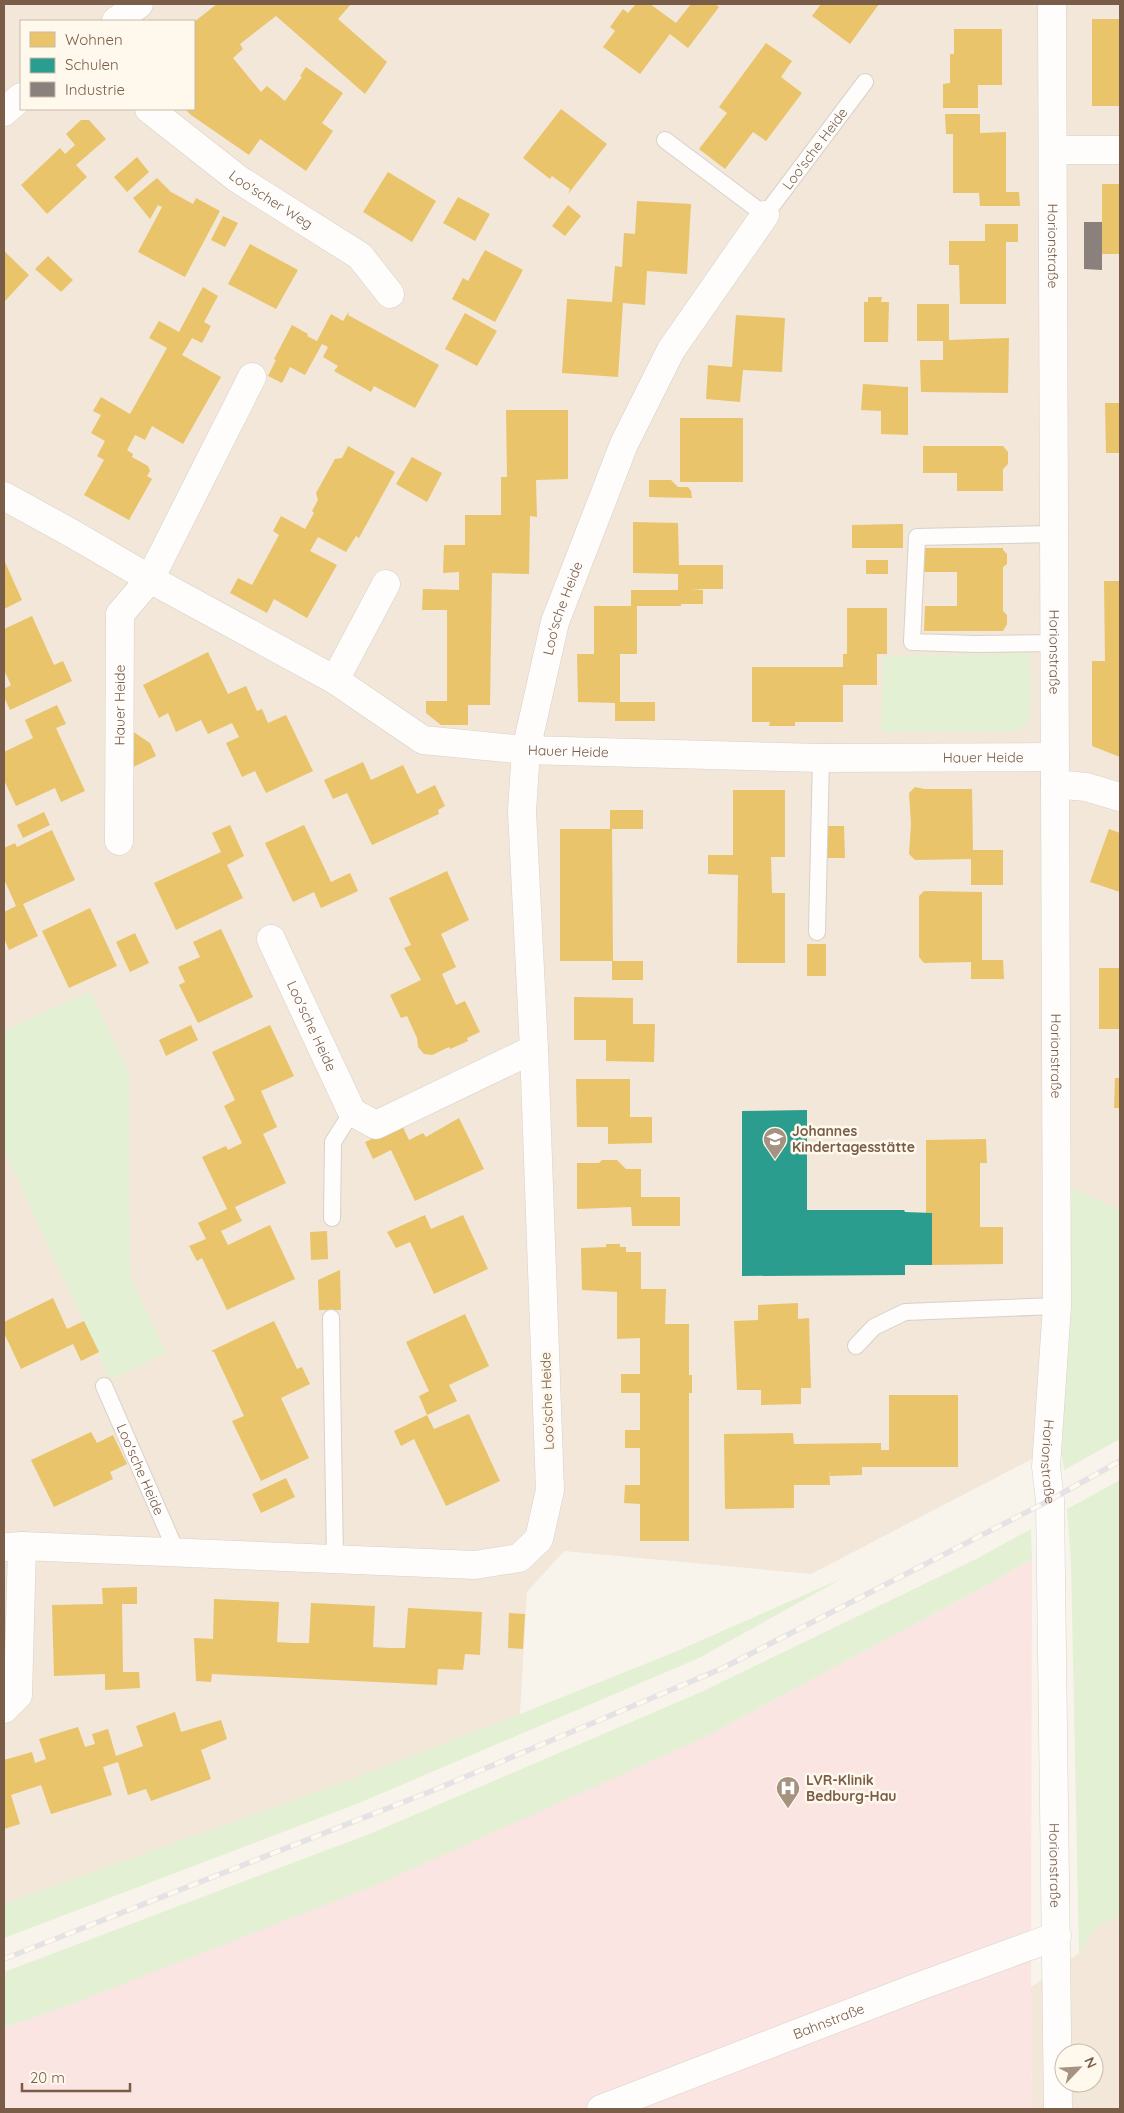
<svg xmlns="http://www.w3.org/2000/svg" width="1124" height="2113" font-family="Quicksand,sans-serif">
<rect width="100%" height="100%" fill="#f8f4eb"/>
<path fill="#f2e7d8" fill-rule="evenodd" d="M4,4H1120V1210L1072,1188L1062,1456L1030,1460L811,1574L564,1551L527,1592L520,1714L342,1783L4,1904ZM21,21H194V109H21Z
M1120,1916V2109H1032L1031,1987L1078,1954L1097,1926ZM1064,2053H1094V2083H1064Z"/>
<path fill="#fae5e2" d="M1032,1559L1031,1987L1032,2109H4V2028L69,2005L707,1736L978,1590Z"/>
<path fill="#e3f0d4" d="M1030,653C1030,669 1034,709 1027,722C1024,729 1017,730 1011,732H881L883,656Z
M90,991L129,1073L130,1276L166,1353L110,1379L4,1150V1031Z
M1072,1188L1120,1210V1439L1064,1470L1062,1456Z
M1120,1480V1916L1097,1926L1079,1954L1071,1563L1067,1509Z
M1031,1529L1032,1559L978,1590L707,1736L381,1883L69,2005L4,2028V1972L372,1833L699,1693L978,1558Z
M843,1578L699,1658L359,1803L4,1938V1904L342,1783L520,1714L670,1654Z"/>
<path fill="#e9c46a" d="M217,4H351L338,19L387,62L365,94L276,16L240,44L243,49L233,58L261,92L267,86L285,101L302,77L300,76L306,67L343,93L322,123L333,131L306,171L260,139L249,155L191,115L185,109H194V22Z
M636,4H650L676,23L691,4H715L719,7L688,48L670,34L640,74L603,47L615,31L610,27L623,9L628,13Z
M821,4H879L850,44L812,16Z
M1092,19H1120V106H1092Z
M954,29H1002V85H978V108H943V84L950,83V54H954Z
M766,43L792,61L781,77L802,93L766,141L753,132L725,169L699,149L727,113L719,107Z
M561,109L607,144L568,194L570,189L552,176L550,179L523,158Z
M945,114H980V133L1006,132V192H1019L1020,206H980L979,193H953V134H946Z
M81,120H89L106,139L76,165L87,177L47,214L21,185L60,148L65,154L75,145L66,134Z
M137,157L149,172L127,192L114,177Z
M388,172L436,201L412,242L363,212Z
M157,178L171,192L193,204L196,198L220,211L185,277L138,252L162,207L158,205L150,219L133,198Z
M1102,184H1120V254H1102Z
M458,197L490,214L475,241L443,223Z
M637,201L691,204L687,274L647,271L645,305L623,303L618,377L562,373L567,299L612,302L615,266L622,267L624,233L635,234Z
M568,205L581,216L565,236L552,226Z
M223,216L238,223L225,247L211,240Z
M985,224H1018V242H1006V304H960L959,265H949V241H985Z
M250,244L298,270L276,309L228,284Z
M485,250L523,270L495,322L452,299L463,278L468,281Z
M4,251L29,275L4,302Z
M48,256L73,280L61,292L35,269Z
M203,287L218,296L204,322L211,326L202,343L192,338L182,355L221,377L183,444L152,426L145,440L135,435L127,450L133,454L132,457L148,466L150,471L147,476L152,479L129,520L84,495L104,460L97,456L105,441L91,433L101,415L93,411L101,397L130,414L167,348L149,338L159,321L179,332Z
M868,297H882L881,302H889L888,342H864V302H868Z
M917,304H949V340L1009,338L1008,393L921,392L920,360H943V341H917Z
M349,311L348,315L439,365L415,408L374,386L371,392L334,371L338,366L323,357L328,347L322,344L305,375L290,367L282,383L268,376L276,360L274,359L292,325L308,334L307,336L317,341L331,314L343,321Z
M465,313L497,331L477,366L445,349Z
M736,315L785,318L782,372L743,370L740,402L706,399L708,365L732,367Z
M863,384L908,387V435L881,434V411L861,410Z
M1105,403H1120V453H1106Z
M506,410H568V479L536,480L537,517L530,516L529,574L492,573L490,705H468V725H441L426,713V701H447V610H422L423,589L459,590V572L443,573L444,545H465V515H501V477H507Z
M680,418H743V482H680Z
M348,446L395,472L359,538L356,536L346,552L318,537L310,551L337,565L307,618L274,599L267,613L230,593L238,578L252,585L279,535L273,531L281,516L305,529L314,513L312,511L318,500L316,493L335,459L342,458Z
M923,446H1003L1008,452V464L1003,469V491H957V473H923Z
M412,457L442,473L427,502L396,484Z
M649,480H671L678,487H688L691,491L692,498L649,497Z
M633,522L678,523L679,565H723V589H691L703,590V604H681V606H637V654H620V702H655V721H615V703L578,702L577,654H594V606H631V590H678V574L633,573Z
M903,524V548H852V525Z
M924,548H1003V550L1007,554V564L1003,567V611L1007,615V624L1003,631H924L925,606H957V572H924Z
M4,560L22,600L4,609Z
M866,560H888V574H866Z
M1104,581H1120V757L1092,746V661H1105Z
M847,608H887V654H877V685H843V722H795V726H769L770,722H752V667H843V654H847Z
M32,616L54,665L63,661L72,681L10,710L4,697V689L11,685L4,670V629Z
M208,652L228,694L246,686L257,711L262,709L268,723L286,715L313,771L266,793L255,771L242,777L226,743L239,737L232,723L208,734L201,720L176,732L168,713L159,718L143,685Z
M57,705L66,724L56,728L85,791L61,802L55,788L16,806L4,780V752L33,738L25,720Z
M129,729L150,743L156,756L129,769Z
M363,762L371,780L403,765L417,794L435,785L445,806L438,810L439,814L372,845L347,793L333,799L324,780Z
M915,787L924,789H972L973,850H1003V885H971V859L915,860L909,854L911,824L909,793Z
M733,790H785V857H771L772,893H785V963H737L738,875L708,874V855H733Z
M610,810H643V829H612L613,961H643V980H612V961H560V829H610Z
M44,812L50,825L23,838L17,825Z
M230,825L244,856L227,865L243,898L176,930L154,883L221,852L212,833Z
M304,825L331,882L350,873L358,891L321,908L314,892L293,902L265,843Z
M826,826H844L845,858H825Z
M1109,829L1120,833V892L1090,882Z
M52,830L75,880L23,904L38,936L9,950L4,938V912L16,906L4,879V848L15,843L17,847Z
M447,871L469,920L441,934L456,967L442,974L456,1005L465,1001L480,1032L467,1038L468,1041L450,1049L449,1047L432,1055L424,1054L418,1047L417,1038L407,1016L401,1018L390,995L421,980L404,948L411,945L389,898Z
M924,891L982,892V960H1003L1004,979H971V962L924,963L919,957V896Z
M90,908L117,966L69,988L42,931Z
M221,929L253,997L198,1023L179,985L185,982L178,967L200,957L193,942Z
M135,933L149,963L130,972L116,942Z
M807,944H826V976H807Z
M1099,968H1120V1029H1099Z
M574,997L633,998V1024H655L654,1062L606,1061V1040H574Z
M191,1025L198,1040L166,1056L159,1040Z
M270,1025L294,1076L261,1091L277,1127L263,1134L286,1183L235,1207L242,1221L221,1231L228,1245L270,1225L295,1279L227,1310L202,1258L197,1261L189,1246L206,1239L198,1223L227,1209L202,1157L226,1146L228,1150L242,1143L224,1106L235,1100L212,1052Z
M1115,1078H1120V1108H1114Z
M576,1079H630V1117H652V1143L608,1144V1127H577Z
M459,1118L484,1169L415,1201L391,1150L373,1159L365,1142L402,1125L409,1140L423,1133L426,1137Z
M986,1139L987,1163H980V1227H1003V1264L932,1265V1213H926V1140Z
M602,1160H617L626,1169H641V1197H680V1226H632L631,1207L577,1209V1163H599Z
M425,1215L431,1229L463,1215L488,1269L434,1294L410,1242L396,1248L387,1232Z
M327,1231L328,1259L311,1260L310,1232Z
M606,1244H620V1247H626V1252H641V1289H666L665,1324H689V1375H692V1393H689V1541H640V1504L624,1503L625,1485H640V1448H625V1430H640V1393H621V1374H640V1338L617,1339V1292L582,1290L581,1248L606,1247Z
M340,1270L341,1310H319L318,1280Z
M53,1298L67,1329L84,1321L99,1352L81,1361L73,1344L21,1369L4,1333V1322Z
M798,1303V1319L809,1318L811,1388H801V1404L761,1405V1390H737L734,1321L758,1320V1305Z
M465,1314L489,1366L449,1385L457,1401L427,1415L419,1396L429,1391L406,1342Z
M274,1321L297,1369L302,1367L310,1384L281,1398L309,1458L261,1481L232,1421L244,1416L214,1352L211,1351Z
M889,1395H958V1467H862V1475L830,1476L829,1468L830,1485H794V1508L725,1509L724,1434L793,1433L794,1444L881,1443V1450H889Z
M469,1414L500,1481L446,1506L414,1439L401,1446L394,1431L427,1415L434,1429Z
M91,1432L97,1443L113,1435L127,1464L110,1472L113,1479L54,1507L31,1460Z
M286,1478L295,1497L261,1513L252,1494Z
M137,1587V1604H122L123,1672H139L140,1688L105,1690V1674L54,1676L52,1605L103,1604L102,1588Z
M214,1599L279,1602L277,1642L293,1643H309L311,1603L375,1606L373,1647L389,1648H405L408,1608L482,1612L480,1655L465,1654L463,1670L438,1669L437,1685L212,1674L211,1682L196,1681L194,1638L213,1639Z
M509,1613L525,1614L523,1649L508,1648Z
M175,1712L181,1732L221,1720L227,1739L201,1750L211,1779L151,1801L146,1789L128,1795L118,1762L103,1767L112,1795L51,1814L41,1785L11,1795L20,1824L4,1829V1760L32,1752L35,1763L46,1759L39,1739L78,1727L85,1747L95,1744L92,1734L108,1729L116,1756L143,1746L136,1726Z"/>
<path fill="#2a9d8f" d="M807,1110V1210H904L905,1212L932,1213V1265H905V1275L742,1276V1111Z"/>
<path fill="#8a817c" d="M1084,222H1102V270L1084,269Z"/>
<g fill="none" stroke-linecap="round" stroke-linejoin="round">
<g stroke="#d7d1c9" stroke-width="18">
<g id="lane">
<path id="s1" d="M665,140L765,215L865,82"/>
<path d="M1054,534L917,537L912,642L976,644L1055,643"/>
<path d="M817,932L821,758"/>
<path d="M332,1218L333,1142L352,1112"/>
<path d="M331,1318L335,1559"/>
<path d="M856,1346L874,1327L905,1312L1057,1306"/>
<path id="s2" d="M104,1386L177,1553"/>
</g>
</g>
<g stroke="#d7d1c9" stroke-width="29">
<g id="street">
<path id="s3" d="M1052,4L1057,1306L1046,1467L1050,1500L1058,2109"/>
<path id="s4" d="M149,109L238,179L360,256L390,294"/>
<path d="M1053,150H1120"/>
<path id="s5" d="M4,496L73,534L150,579L335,680L423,740L526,750L821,758L1055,757"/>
<path d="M335,680L386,584"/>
<path d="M1055,784L1086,787L1120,797"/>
<path id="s6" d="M119,841L120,614L150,579L252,377"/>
<path id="s7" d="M271,939L352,1112L376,1125L534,1049"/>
<path id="s8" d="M4,1547L22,1546L475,1565L519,1558L539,1539L550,1490L534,1049L522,811L526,750L555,622L624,444L671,350L765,215"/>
<path d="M4,1709L18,1695L22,1546"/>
<path id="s9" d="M601,2109L920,1986L1057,1936"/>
</g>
</g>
<g stroke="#d8d0c7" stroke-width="29">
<path id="secondary" d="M116,21L139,4
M4,112L21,97"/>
</g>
<use href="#lane" stroke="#fefdfc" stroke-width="16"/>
<use href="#street" stroke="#fefdfc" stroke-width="28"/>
<use href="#secondary" stroke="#fefdfc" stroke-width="28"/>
<g stroke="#e5e2e5" stroke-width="5.5">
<path id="rail" d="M4,1959L434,1790L723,1668L1050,1500L1120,1461"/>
</g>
<use href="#rail" stroke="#fff9ed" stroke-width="4" stroke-dasharray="11" stroke-linecap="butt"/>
</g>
<defs>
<g id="school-pin" transform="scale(1.25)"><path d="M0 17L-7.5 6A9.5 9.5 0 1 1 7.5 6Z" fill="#a59281" stroke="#fff9ed"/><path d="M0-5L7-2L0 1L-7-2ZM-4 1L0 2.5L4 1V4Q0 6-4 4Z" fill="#fff"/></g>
<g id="hospital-pin" transform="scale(1.25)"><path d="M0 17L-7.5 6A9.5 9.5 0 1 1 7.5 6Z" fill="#a59281" stroke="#fff9ed"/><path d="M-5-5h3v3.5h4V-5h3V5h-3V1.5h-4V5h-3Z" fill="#fff"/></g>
</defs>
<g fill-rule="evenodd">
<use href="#school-pin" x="775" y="1139"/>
<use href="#hospital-pin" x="788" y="1788"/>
</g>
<g text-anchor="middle" stroke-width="5" stroke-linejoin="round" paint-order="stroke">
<g font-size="14" fill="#795d48" stroke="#fff9ed">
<text dy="5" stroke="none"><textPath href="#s1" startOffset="208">Loo'sche Heide</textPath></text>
<text dy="5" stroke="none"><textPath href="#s4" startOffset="152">Loo'scher Weg</textPath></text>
<text dy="5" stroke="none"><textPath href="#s3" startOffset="242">Horionstraße</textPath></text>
<text dy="5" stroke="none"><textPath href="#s8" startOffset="1481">Loo'sche Heide</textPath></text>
<text dy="5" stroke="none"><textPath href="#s3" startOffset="648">Horionstraße</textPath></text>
<text dy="5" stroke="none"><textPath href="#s6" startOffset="136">Hauer Heide</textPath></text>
<text dy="5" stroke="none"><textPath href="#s5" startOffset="631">Hauer Heide</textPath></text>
<text dy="5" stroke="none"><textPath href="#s5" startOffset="1046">Hauer Heide</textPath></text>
<text dy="5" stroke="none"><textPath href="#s7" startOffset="96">Loo'sche Heide</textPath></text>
<text dy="5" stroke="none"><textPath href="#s3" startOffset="1052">Horionstraße</textPath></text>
<text transform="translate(547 1401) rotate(-92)" y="5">Loo'sche Heide</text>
<text dy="5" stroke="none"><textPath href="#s3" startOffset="1458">Horionstraße</textPath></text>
<text dy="5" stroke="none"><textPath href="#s2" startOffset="91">Loo'sche Heide</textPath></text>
<text dy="5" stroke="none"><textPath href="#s3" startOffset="1862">Horionstraße</textPath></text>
<text dy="5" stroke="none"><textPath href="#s9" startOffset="244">Bahnstraße</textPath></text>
</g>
<g font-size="14" font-weight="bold" fill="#795d48" stroke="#fff9ed" text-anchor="start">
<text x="792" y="1136">Johannes<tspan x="792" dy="16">Kindertagesstätte</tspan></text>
<text x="806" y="1785">LVR-Klinik<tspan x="806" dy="16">Bedburg-Hau</tspan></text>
</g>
</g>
<rect width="1124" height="2113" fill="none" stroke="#795d48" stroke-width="10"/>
<rect x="20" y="20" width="175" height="90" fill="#fff9ed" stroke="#c9bbab"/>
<rect x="30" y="32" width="25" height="15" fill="#e9c46a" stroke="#c9bbab"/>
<text x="65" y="45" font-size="15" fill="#795d48">Wohnen</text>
<rect x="30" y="58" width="25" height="15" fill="#2a9d8f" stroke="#c9bbab"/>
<text x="65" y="70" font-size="15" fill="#795d48">Schulen</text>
<rect x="30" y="82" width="25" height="15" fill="#8a817c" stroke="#c9bbab"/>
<text x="65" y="95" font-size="15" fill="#795d48">Industrie</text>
<g transform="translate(1079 2068) rotate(65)"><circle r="24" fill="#fff9ed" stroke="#c9bbab"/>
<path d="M0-4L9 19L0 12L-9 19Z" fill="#a59281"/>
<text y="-8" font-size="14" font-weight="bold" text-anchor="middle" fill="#795d48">N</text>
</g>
<path d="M22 2083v8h108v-8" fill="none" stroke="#795d48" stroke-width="2.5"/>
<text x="30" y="2083" font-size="15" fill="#795d48" stroke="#fff9ed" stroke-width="4" paint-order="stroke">20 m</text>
</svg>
